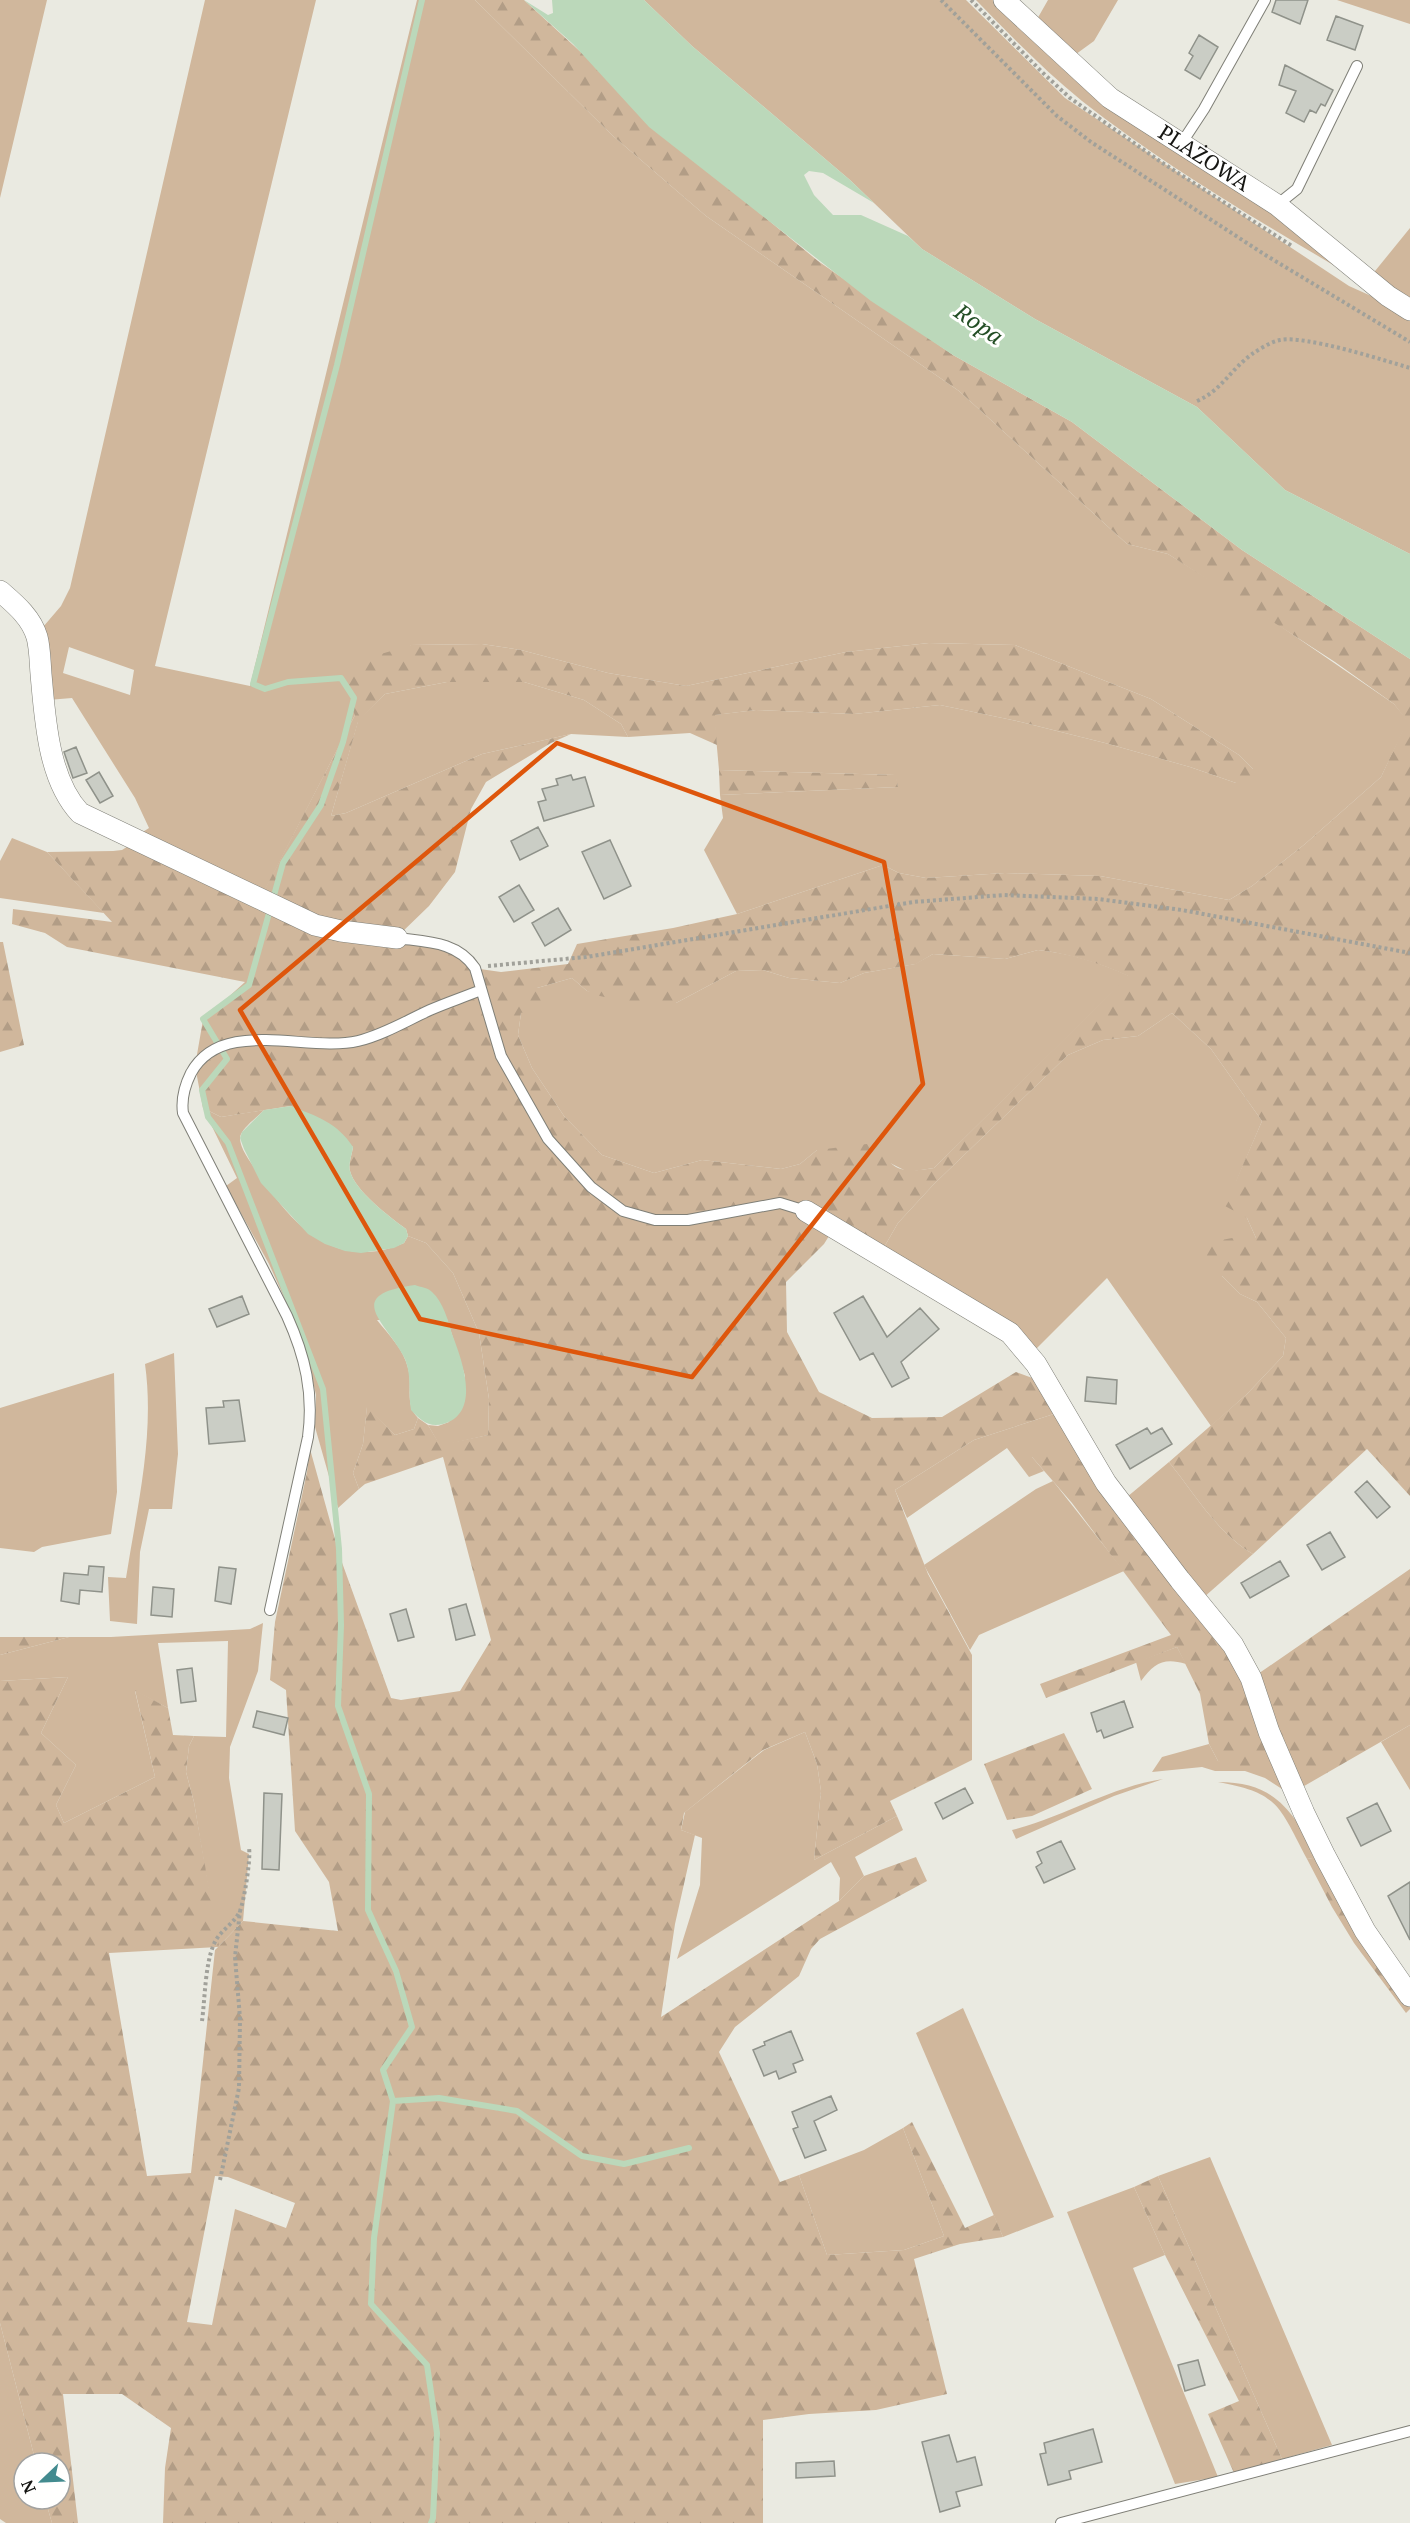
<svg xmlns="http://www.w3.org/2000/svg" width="1410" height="2523" font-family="'Noto Serif',serif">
<defs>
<pattern id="forest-firs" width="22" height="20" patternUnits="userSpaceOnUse" patternTransform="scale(1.5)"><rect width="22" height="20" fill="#d0b79c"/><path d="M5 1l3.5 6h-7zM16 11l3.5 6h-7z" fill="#b29d86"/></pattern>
</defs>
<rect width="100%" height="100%" fill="#eaeae1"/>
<path fill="#d0b79c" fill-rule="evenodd" d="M0,0H47L0,198Z
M205,0H316L155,666L250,686L417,0H475L613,136L706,216L959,391L1127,544L1168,554L1245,602L1394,704L1408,721L1381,777L1305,844L1252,886L1229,900L1100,876L1005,873L926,878L899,873L883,865L737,914L704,850L723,818L720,795L898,787L895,775L719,770L714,715L756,710L854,714L940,705L1021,722L1105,743L1190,767L1236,783L1253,769L1239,755L1151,699L1015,645L929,643L846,652L686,686L608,673L521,650L482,644L411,645L355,715L264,892L138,835L149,828L135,798L72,698L48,700L43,627L61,606L70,588ZM69,647L134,670L130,695L63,673Z
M644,0H966L1065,98L1349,286L1389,304L1410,317V554L1285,490L1197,407L1035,319L922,249L850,180L692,46Z
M976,0H999L1032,33L1275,211L1370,287C1272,228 1172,172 1082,101C1044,70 1010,35 976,0Z
M1048,0H1118L1094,41L1072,57L1036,21Z
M1337,0H1410V24Z
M1410,228V301L1371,276Z
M447,682H524L584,700L621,724L628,737L571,734L482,754L346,813L331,816L358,721L385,694Z
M12,838L47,852L104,913L0,898V861Z
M1038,950C1068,953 1102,963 1129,976L934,1168L908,1172L888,1162L817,1150L800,1164L781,1169L702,1160L654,1173L602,1155L564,1116L532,1068L518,1035L521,1013L537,988L572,978L587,991L676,1003L736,971L763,970L789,978L840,983L864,973L915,964L933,954L1005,959Z
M1172,1013L1211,1049L1262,1121L1236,1182L1247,1218L1256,1238H1232L1222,1276L1240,1294L1257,1302L1286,1338L1283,1356L1247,1394L1211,1426L1107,1278L1034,1351L883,1249L898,1223L934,1184L1068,1055L1103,1040L1138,1036Z
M203,1108L221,1117L264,1110C258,1117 241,1128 240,1138C240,1150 253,1165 259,1174C293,1227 337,1272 404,1243L408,1236L426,1243L453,1273L479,1333L489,1399L488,1435L440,1446L428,1425L438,1426L449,1422L465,1376L447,1319L377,1320C389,1335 404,1350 408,1368C413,1387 404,1403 418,1418L414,1429L395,1435L367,1407L363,1444L353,1473L359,1489L338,1508L315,1427L316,1395L303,1339L269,1264L226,1186L237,1178Z
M174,1353L178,1454L172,1509H149L140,1552L137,1624L110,1621L108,1577L126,1578C137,1507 155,1436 145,1364Z
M114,1373L117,1492L111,1534L42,1547L34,1552L0,1548V1408Z
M1060,1412L1085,1465L1032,1457L1044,1471L1029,1477L1007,1448L907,1518L895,1490L974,1440Z
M1169,1462C1194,1493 1218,1534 1253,1554L1203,1598L1127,1497Z
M1053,1481L1124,1571L979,1635L970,1650L924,1565L1036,1489Z
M263,1623L258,1671L230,1747L229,1778L241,1850L249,1854L243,1921L218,1947L194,1802L186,1772L189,1746L194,1736L226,1737L228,1641L158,1643L168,1708L135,1691L155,1777L64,1823L56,1805L76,1765L41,1733L68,1677L0,1681V1655L69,1637H111L250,1629Z
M1177,1647L1186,1664C1164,1657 1154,1663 1141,1681L1136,1662Z
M1410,1725V1790L1381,1742Z
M805,1732L817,1764L821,1791L814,1860L897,1816L903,1830L855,1857L864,1876L839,1901L840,1878L831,1862L677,1959L700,1885L702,1838L681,1830L685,1812L764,1750Z
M1209,1744L1218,1761L1277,1765L1295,1802L1282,1789L1265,1778L1245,1771H1215L1202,1767L1152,1772L1162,1757Z
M1163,1779L1114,1796L1016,1839L1012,1830C1064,1817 1110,1787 1163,1779Z
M1218,1782C1276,1782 1292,1811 1318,1857L1307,1859C1279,1807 1280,1793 1218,1782Z
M963,2008L1054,2217L1003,2237L916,2033Z
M903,2128L944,2236L904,2250L827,2255L799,2175L864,2150Z
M1210,2157L1332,2445L1282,2459L1158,2176Z
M1134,2187L1165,2255L1133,2268L1218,2477L1175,2484L1067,2212Z
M0,2323L36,2463H24V2499H45L52,2523H6L0,2519Z"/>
<path fill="url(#forest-firs)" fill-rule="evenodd" d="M475,0H524L729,188L818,261L953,355L1072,422L1242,550L1410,659V1496L1367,1449L1253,1554C1218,1534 1194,1493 1169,1462L1247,1394L1283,1356L1286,1338L1257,1302L1240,1294L1222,1276L1195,1256L1201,1244L1232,1238H1256L1247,1218L1225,1206L1262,1121L1211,1049L1172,1013L1138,1036L1103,1040L1068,1055L934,1184L898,1223L883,1249L834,1228L824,1244L786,1282L787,1332L819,1392L872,1418L942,1417L1016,1372L1035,1379L1060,1412L974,1440L895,1490L928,1574L972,1655V1760L890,1801L897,1816L814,1860L821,1791L817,1764L805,1732L763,1750L684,1813L681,1830L695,1835L675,1924L661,2017L839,1901L864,1876L916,1857L927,1881L820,1939L811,1949L799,1976L735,2027L719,2052L780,2182L799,2175L827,2255L904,2250L944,2236L903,2128L912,2122L965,2228L994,2215L1003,2237L960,2244L914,2259L947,2394L876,2410L809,2414L763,2420V2523H163L165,2468L171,2428L122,2394H63L78,2523H52L45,2499H60V2463H36L0,2323V1681L68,1677L41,1733L76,1765L56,1805L64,1823L155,1777L135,1690L168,1708L173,1735L194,1736L189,1746L186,1772L194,1802L219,1946L243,1921L338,1931L329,1882L295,1831L286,1690L270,1680L275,1622L307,1472L310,1449L340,1557L391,1698L401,1700L460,1691L491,1640L443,1457L365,1484L359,1489L353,1473L363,1444L367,1406L395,1435L414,1429L418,1418L428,1425L440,1445L488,1435L489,1399L479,1333L453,1273L426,1243L408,1236L406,1229C390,1217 355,1191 350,1171C348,1165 352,1154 353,1147L291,1106L221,1117L203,1108L195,1066L203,1020L245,982L67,947L45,933L12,924L13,909L112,922L47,852L113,851L122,850L133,843L264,891L355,715L336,677L381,654L411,645L482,644L521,650L608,673L686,686L846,652L929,643L1015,645L1151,699L1239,755L1253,769L1254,778L1249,785L1236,783L1190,767L1105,743L1021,722L940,705L854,714L756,710L715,715L717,745L690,733L628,737L621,724L584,700L524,682H447L385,694L358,722L331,816L346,813L482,754L571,734L551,743L486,782L471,809L455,872L429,906L397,937L444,945L480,969L501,972L568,964L577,944L673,928L737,914L883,865L899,873L926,878L1005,873L1100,876L1229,900L1252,886L1305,844L1381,777L1407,721L1394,704L1335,662L1168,554L1127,544L959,391L706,216L613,136ZM1038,950C1067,953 1103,964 1128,976L934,1168C900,1173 894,1172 875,1143L817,1150L800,1164L781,1169L702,1160L654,1173L602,1155L564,1116L532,1068L518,1035L521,1013L548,1004L537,988L572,978L587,991L600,996L641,1005L676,1003L736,971L763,970L789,978L840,983L864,973L916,964L933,954L1005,959ZM218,1947L215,1950L191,2173L147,2176L109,1953ZM215,2176L228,2177L295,2203L286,2228L235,2209L212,2325L187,2322Z
M719,770L896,775L898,787L720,795Z
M0,942H3L24,1045L0,1052Z
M1064,1452L1086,1465L1114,1511L1230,1651L1277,1765C1255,1773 1239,1771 1218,1761L1209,1744L1200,1694L1177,1647L1046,1698L1040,1684L1171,1635L1072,1503L1032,1457Z
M1410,1569V1725L1299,1789L1255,1676Z
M0,1637H69L0,1655Z
M1064,1733L1092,1789L1032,1816L1007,1820L984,1764Z
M1318,1857L1410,2001V2009L1406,2013L1354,1943L1332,1907L1307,1859Z
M1158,2176L1282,2459L1234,2473L1208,2414L1239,2401L1165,2255L1134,2187Z"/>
<path fill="#bbd8ba" d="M524,0L548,15L553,13L552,0H644L692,46L850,180L874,203L823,173L809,171L804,175L814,195L833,215H861L908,236L922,249L1035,319L1197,407L1285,490L1410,554V659L1242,550L1072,422L953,355L871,301L649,127L573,44Z
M291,1106C316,1116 338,1123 353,1147C352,1154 348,1165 350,1171C355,1191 390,1217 406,1229L408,1236L404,1243L394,1248L361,1253L345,1251L325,1244L308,1234L261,1183L244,1149L240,1138L242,1132L264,1110Z
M415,1285C420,1287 429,1288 432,1292C443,1302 448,1320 452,1334C462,1360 482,1413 443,1424C429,1428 420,1420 411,1410C408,1393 412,1376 405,1359C388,1323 340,1295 415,1285Z"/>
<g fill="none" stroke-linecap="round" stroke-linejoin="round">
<path stroke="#bbd8ba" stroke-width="6" d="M422,0L337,365L253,684L265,689L288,682L341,678L354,698L343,742L321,805L283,863L249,985L203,1019L227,1059L202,1090L208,1117L228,1143L323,1389L339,1549L341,1625L338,1706L369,1794L368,1910L396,1971L412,2027L383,2070L393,2101L374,2238L371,2304L427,2365L437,2433L433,2518L431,2523
M393,2101L439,2098L517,2111L582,2156L624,2164L689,2148"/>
</g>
<path fill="#cacdc5" stroke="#8f928a" stroke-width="1.5" d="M1276,0H1308L1300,24L1272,12Z
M1336,16L1363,26L1355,50L1327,40Z
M1199,35L1218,47L1200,79L1185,70L1193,56L1189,53Z
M1285,65L1333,90L1325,106L1321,104L1316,113L1310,110L1304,122L1286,113L1296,91L1279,85Z
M76,747L87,773L73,778L64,752Z
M99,772L113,796L100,803L86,780Z
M571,775L573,780L585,777L594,806L544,821L538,802L546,800L542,789L558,785L556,779Z
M538,827L548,846L520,860L511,841Z
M610,840L631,886L604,899L582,852Z
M519,885L534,910L514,922L499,897Z
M558,908L571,930L545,946L532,923Z
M242,1296L249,1314L217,1327L209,1309Z
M863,1296L887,1337L920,1308L939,1329L901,1362L909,1378L892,1387L873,1353L860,1360L834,1313Z
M1087,1377L1117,1380L1116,1404L1085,1401Z
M239,1400L245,1441L209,1444L206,1408L224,1407L223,1401Z
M1147,1428L1151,1434L1162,1428L1172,1444L1130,1469L1116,1445Z
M1367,1481L1390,1507L1377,1518L1355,1492Z
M1330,1532L1345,1557L1322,1570L1307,1545Z
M1280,1561L1289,1576L1250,1598L1241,1583Z
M89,1566L104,1567L102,1592L80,1590L79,1604L61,1601L64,1573L88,1575Z
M219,1567L236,1569L231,1604L215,1601Z
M153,1587L174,1589L172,1617L151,1615Z
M466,1604L475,1635L456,1640L449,1609Z
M406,1609L414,1637L398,1641L390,1614Z
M192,1668L196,1701L181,1703L177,1670Z
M1124,1701L1133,1727L1104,1738L1101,1730L1097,1732L1091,1713Z
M257,1711L288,1718L284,1735L253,1727Z
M965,1788L973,1803L943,1819L935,1803Z
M264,1793L282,1794L279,1870L262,1869Z
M1377,1803L1391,1831L1361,1846L1347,1818Z
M1061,1841L1075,1869L1044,1883L1036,1867L1042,1863L1037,1852Z
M1410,1882V1940L1388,1896Z
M791,2031L803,2060L793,2064L796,2072L779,2079L776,2071L764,2076L753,2050L765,2045L764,2042Z
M831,2096L837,2110L814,2121L826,2150L805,2158L793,2129L798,2127L792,2112Z
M1198,2360L1205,2385L1185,2391L1178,2365Z
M1093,2429L1102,2462L1069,2471L1071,2479L1048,2485L1040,2454L1046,2453L1044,2443Z
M949,2435L957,2462L975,2457L982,2485L956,2492L960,2506L940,2512L922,2442Z
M834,2461L835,2476L796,2478V2463Z"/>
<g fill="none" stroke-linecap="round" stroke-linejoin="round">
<g stroke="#7f7f77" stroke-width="12">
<path id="service" d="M1181,144L1204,109L1265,0
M1277,205L1297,189L1357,66
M397,938C426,942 457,941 475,968L501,1056L548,1139L591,1187L623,1211L655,1220H688L780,1203L806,1211
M270,1610L308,1437C314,1393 305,1356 287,1316L183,1113C181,1099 185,1085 191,1073C222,1016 307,1053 358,1041C383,1035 406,1021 430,1010C446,1003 464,997 481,990
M1061,2523L1410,2431"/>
</g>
<g stroke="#7f7f77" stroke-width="22">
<g id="minor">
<path id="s1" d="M1004,0L1110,98L1277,205L1388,296L1410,310"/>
<path d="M0,591C15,604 31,617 37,637C40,648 40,662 41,674C45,718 48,779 80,813L315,925L341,931L397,938"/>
<path d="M806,1211L1010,1333L1036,1364L1106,1483L1180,1580L1233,1645L1251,1678L1269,1732L1304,1813L1325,1856L1365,1931L1410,1996"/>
</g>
</g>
<path stroke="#a1a19a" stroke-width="4" stroke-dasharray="3 3" stroke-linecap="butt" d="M941,0L1057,116L1091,142L1267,256L1410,342
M971,0L1042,72L1070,98L1161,162L1292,246
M1197,401C1222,390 1230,370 1252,354C1260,349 1270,342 1280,340C1305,335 1383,360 1410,368
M488,966L586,957L913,902L1004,895L1098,899L1182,910L1410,953
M202,2021C205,1999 205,1964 214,1944C219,1931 234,1924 240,1911C244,1901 251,1859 249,1848
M220,2180L239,2088L240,2018L235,1957L240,1911"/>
<use href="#service" stroke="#fff" stroke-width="10"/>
<use href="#minor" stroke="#fff" stroke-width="21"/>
</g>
<path fill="none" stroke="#de560c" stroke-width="4.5" stroke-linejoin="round" d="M557,743L884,862L923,1084L692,1377L420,1319L240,1010Z"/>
<g text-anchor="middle" stroke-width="6" stroke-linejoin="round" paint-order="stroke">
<g font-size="21" fill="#161613" stroke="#fffffe">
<text dy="7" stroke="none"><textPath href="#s1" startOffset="256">PLAŻOWA</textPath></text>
</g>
<g font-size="22" font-style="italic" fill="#234e25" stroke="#fffffe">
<text transform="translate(979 324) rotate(35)" y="8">Ropa</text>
</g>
</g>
<g transform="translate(42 2481) rotate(247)"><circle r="28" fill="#fffffe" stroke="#a2a2a0" stroke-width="1.5"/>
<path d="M0-4.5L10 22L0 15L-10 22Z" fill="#438b8f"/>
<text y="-9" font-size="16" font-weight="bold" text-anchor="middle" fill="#161613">N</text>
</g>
</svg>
